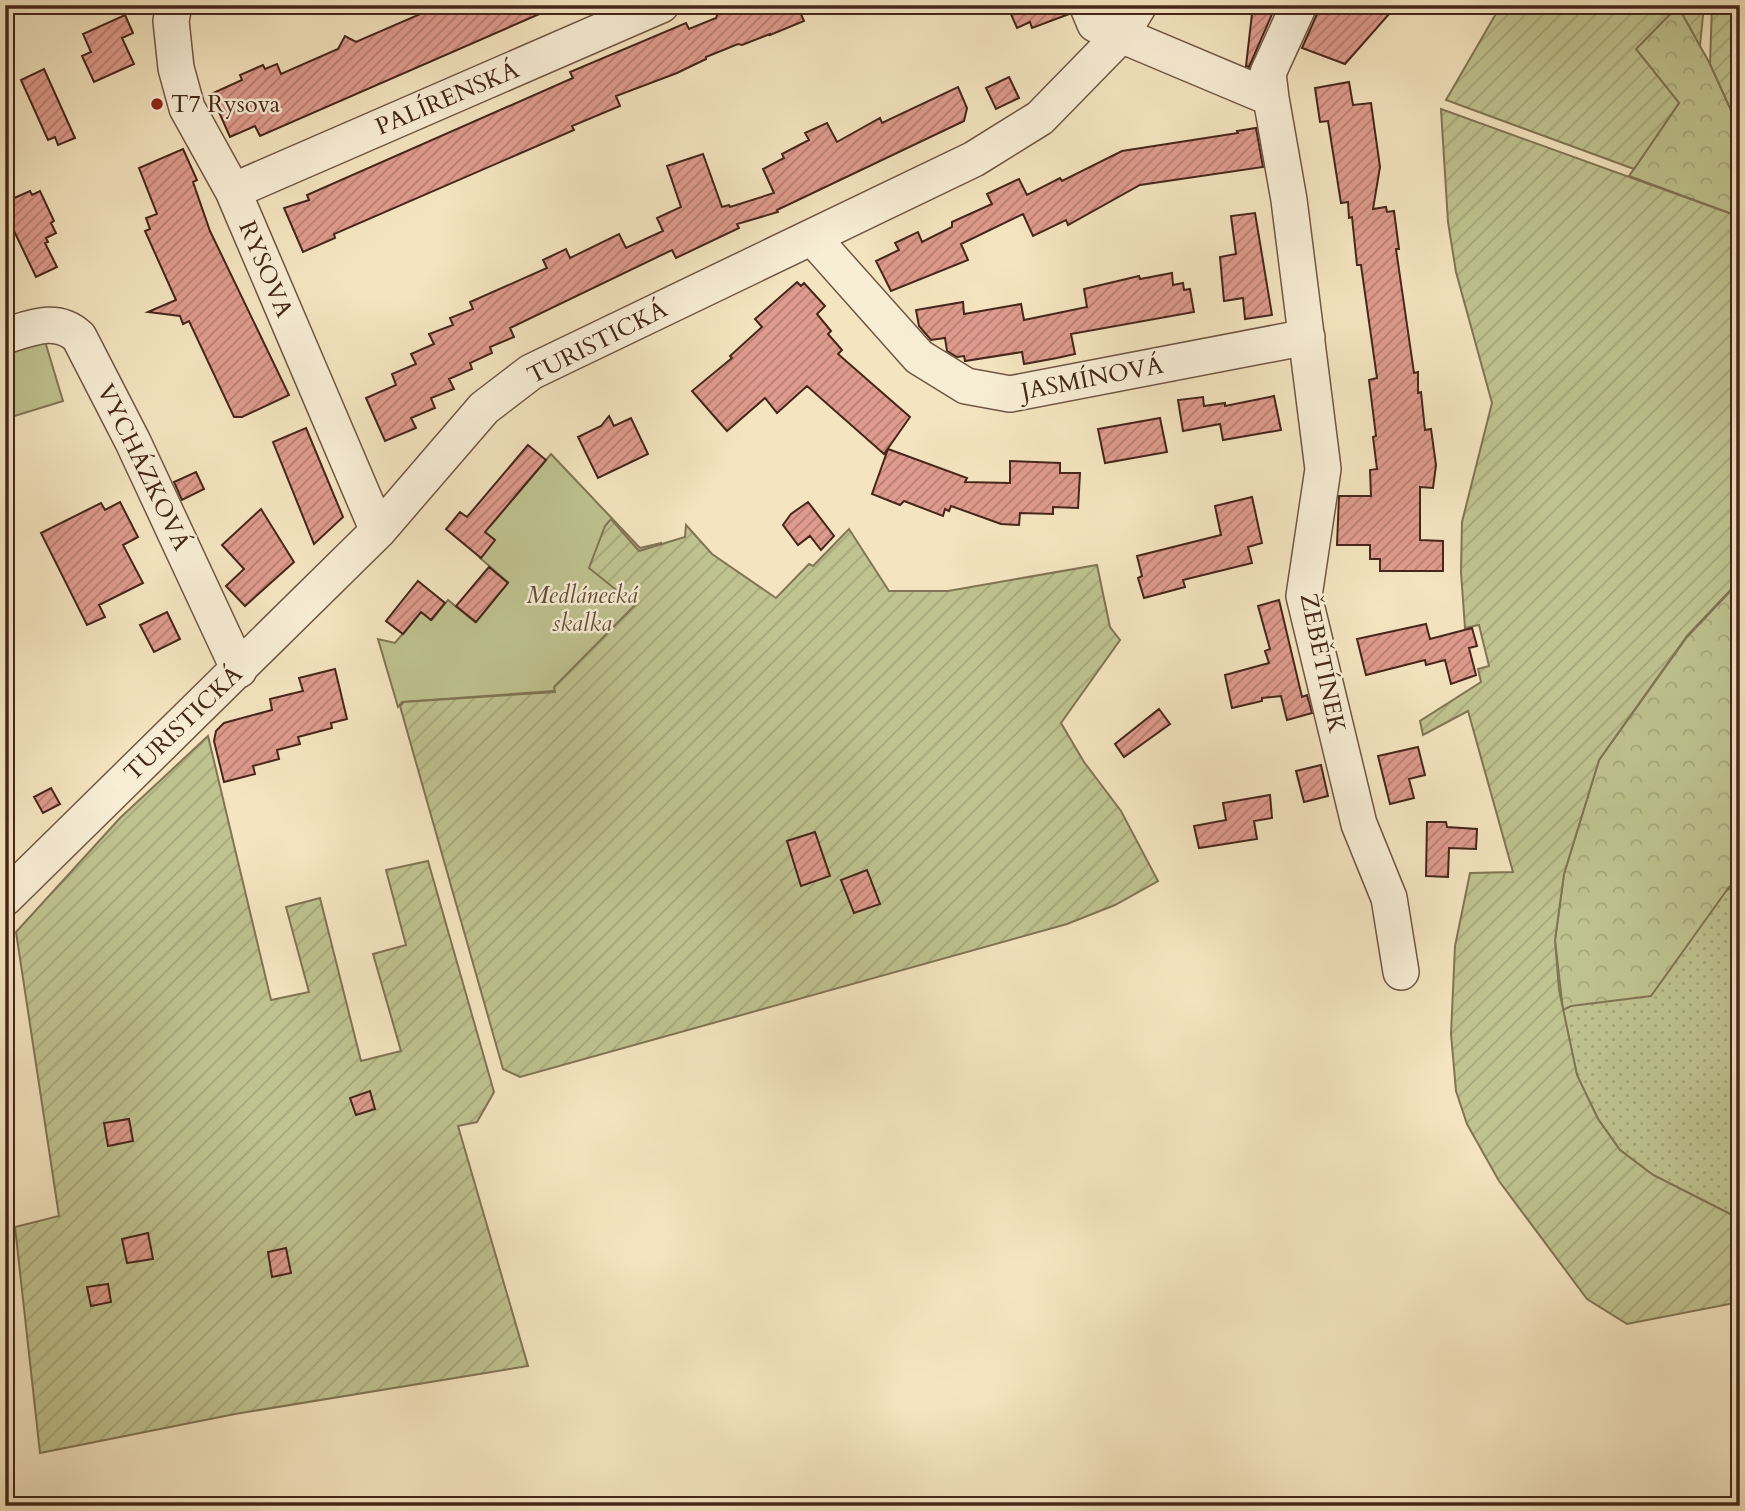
<svg xmlns="http://www.w3.org/2000/svg" width="1745" height="1511" font-family="Cardo,serif">
<defs>
<pattern id="grass-dots" width="8" height="8" patternUnits="userSpaceOnUse" patternTransform="scale(1.75)"><rect width="8" height="8" fill="#bfc390"/><path d="M2 2h.1M6 6h.1" fill="none" stroke="#a6a77c" stroke-width="1.8" stroke-linecap="round"/></pattern>
<pattern id="forest-crowns" width="20" height="18" patternUnits="userSpaceOnUse" patternTransform="scale(1.75)"><rect width="20" height="18" fill="#bfc390"/><path d="M2 6a3 3 0 1 1 6 0M12 15a3 3 0 1 1 6 0" fill="none" stroke="#a6a77c"/></pattern>
<pattern id="garden-furrows" width="10" height="10" patternUnits="userSpaceOnUse" patternTransform="scale(1.75)"><rect width="10" height="10" fill="#bfc390"/><path d="M-1 1l2-2M0 10L10 0M9 11l2-2" fill="none" stroke="#a6a77c"/></pattern>
<pattern id="building-hatch" width="6" height="6" patternUnits="userSpaceOnUse" patternTransform="scale(1.75)"><rect width="6" height="6" fill="#df9b8d"/><path d="M-1 1l2-2M0 6l6-6M5 7l2-2" fill="none" stroke="#b77e72"/></pattern>
</defs>
<rect width="100%" height="100%" fill="#f4e5c0"/>
<filter id="stains"><feTurbulence type="fractalNoise" baseFrequency=".00286" numOctaves="4"/><feColorMatrix values="0 0 0 0 .2 0 0 0 0 .09 0 0 0 0 .02 0 0 0 .5 -.17"/></filter>
<radialGradient id="worn" r=".72"><stop offset=".6" stop-color="#630" stop-opacity="0"/><stop offset="1" stop-color="#630" stop-opacity=".3"/></radialGradient>
<path fill="url(#grass-dots)" stroke="#827455" stroke-width="2" d="M1740,881V1219L1653,1175L1620,1150L1598,1119L1577,1076L1563,1010Z"/>
<path fill="url(#forest-crowns)" stroke="#827455" stroke-width="2" d="M1678,6L1710,64L1740,130V217L1629,176L1679,103L1636,49Z
M1740,581V881L1729,887L1651,996L1571,1006L1563,1010L1555,940L1564,874L1599,760L1687,637Z"/>
<path fill="#bfc390" stroke="#827455" stroke-width="2" d="M44,338L63,401L5,419V349Z
M551,454L640,548L661,543L662,652L610,687L402,702L398,707L378,639L395,643L421,612L432,620L448,600L475,622L508,582L480,558L494,541L479,528L491,525Z"/>
<path fill="url(#garden-furrows)" stroke="#827455" stroke-width="2" d="M1501,5H1704L1700,46L1678,6L1636,49L1679,103L1634,169L1446,100Z
M1712,5H1740V130L1710,64Z
M1441,109L1740,217V580L1687,636L1599,760L1564,874L1555,940L1559,990L1577,1075L1598,1119L1620,1150L1653,1175L1740,1219V1302L1627,1324L1587,1299L1499,1181L1467,1124L1456,1091L1451,1034L1455,946L1470,873L1513,872L1468,711L1423,735L1420,721L1481,682L1478,669L1489,666L1479,625L1465,628L1461,572L1462,522L1492,403L1456,272L1448,222Z
M611,519L639,551L685,537L686,525L712,554L776,598L809,564L813,566L849,529L889,591H948L1097,565L1110,627L1120,640L1061,723L1084,762L1121,811L1158,881L1115,905L1067,924L520,1077L503,1069L400,706L404,702L555,692L554,687L635,605L589,568L605,526Z
M208,736L271,1000L309,992L286,907L320,898L361,1061L401,1051L373,954L406,945L386,870L428,861L494,1092L477,1122L458,1126L528,1366L235,1414L40,1453L15,1227L59,1216L16,932L120,818Z"/>
<path fill="url(#building-hatch)" stroke="#45261a" stroke-width="2" d="M441,5H560L260,136L255,126L230,137L211,94L242,80L240,75L263,65L265,69L277,64L281,74L338,49L345,36L356,42Z
M721,5H797L804,21L770,35V34L742,45L738,44L706,57V59L677,73L616,96L620,106L572,126L574,130L334,234L335,238L303,252L284,208L309,200L307,195L573,78L570,72L686,23L689,29L716,18Z
M1007,5H1067L1069,14L1032,28L1030,22L1017,28Z
M1253,5H1276L1249,67L1246,66Z
M1321,5H1397L1345,64L1302,48Z
M125,15L133,33L122,38L134,64L94,82L82,56L91,52L83,34Z
M44,69L75,138L58,145L55,137L48,140L21,80Z
M1009,77L1019,98L996,109L986,88Z
M1349,82L1353,105L1371,103L1380,167L1373,209L1386,207L1387,212L1394,211L1399,249H1396L1414,373L1418,372V393L1421,392L1425,430L1431,429L1436,465L1433,488L1420,487V540L1443,541V571H1380V559H1370V545H1337L1339,496H1371L1370,470L1377,469L1373,437L1376,436L1369,380L1377,378L1361,265H1357L1352,217L1349,218L1348,202L1341,203L1328,121L1320,122L1315,88Z
M958,87L967,108L964,121L777,210L778,212L737,224L739,228L676,258L672,250L510,328L514,337L490,347L492,353L470,363L472,369L449,379L454,389L431,398L435,408L411,418L416,428L385,441L366,398L396,385L392,374L416,364L411,354L434,344L429,334L453,325L450,318L473,309L470,302L547,268L543,260L566,249L570,258L619,234L626,248L663,231L657,218L681,207L667,166L703,154L722,207L729,205L730,207L774,193L763,169L784,158L782,154L809,140L805,133L827,123L837,142L880,118L882,123Z
M1256,128L1263,167L1140,185L1068,225L1066,220L1033,236L1023,214L961,244L968,260L891,291L876,261L899,250L895,243L918,232L922,242L952,227V222L992,204L987,194L1019,179L1027,195L1060,178L1062,181L1122,151L1238,133L1237,131Z
M183,149L197,180L193,182L210,231L289,395L242,417H234L189,321L183,324L180,316L148,312L176,300L145,231L150,229L146,218L157,214L139,168Z
M30,191L32,195L40,191L54,221L51,223L56,233L46,238L48,242L45,243L57,267L36,277L5,212V202Z
M1255,213L1272,315L1245,319L1243,298L1224,301L1220,257L1236,254L1231,216Z
M1172,273L1173,285L1183,283L1184,290L1190,289L1194,312L1071,334L1075,354L1057,358L1024,364L1022,352L965,361L964,356L957,357L947,351L945,338L931,340L919,326L916,310L963,302L964,314L1021,304L1024,320L1087,307L1084,289L1139,276L1140,279Z
M797,282L801,286L804,283L825,306L817,314L831,331L828,334L842,350L838,354L910,417L884,454L807,386L777,413L765,398L727,431L692,391L732,358L730,356L762,327L755,319Z
M1274,396L1281,430L1223,440L1220,424L1183,431L1178,400L1203,397L1204,406L1225,403V406Z
M609,416L614,426L631,418L648,454L598,478L578,437L601,426Z
M1160,418L1167,452L1105,463L1098,429Z
M306,428L343,517L314,544L273,442Z
M528,445L546,460L485,532L495,540L481,558L446,529L460,512L467,517Z
M888,449L967,478L965,482L1010,483V461L1060,463V473H1080L1078,508L1053,507V514L1020,513L1019,525L1001,524L951,506L949,511L945,509L943,516L904,501L900,505L872,494Z
M196,472L204,489L182,500L174,482Z
M1252,497L1262,543L1248,547L1252,563L1183,580L1185,587L1144,598L1138,578L1142,576L1137,556L1221,535L1215,506Z
M120,502L138,537L123,545L143,583L99,605L105,617L87,625L41,533L101,503L105,510Z
M808,502L834,536L821,550L810,536L798,545L783,525L791,514Z
M261,509L294,562L245,606L226,586L244,569L222,545Z
M489,567L508,583L476,622L456,606Z
M418,581L445,603L431,620L421,612L403,634L386,621Z
M1279,600L1302,697L1307,695L1312,713L1287,720L1281,696L1262,698V701L1232,708L1225,675L1269,663L1265,651L1270,649L1258,606Z
M167,612L180,639L154,652L140,625Z
M1426,624L1430,639L1472,628L1477,646L1469,648L1476,675L1451,684L1445,660L1426,665L1425,660L1366,675L1357,639Z
M335,669L347,719L331,723L332,728L298,737L300,744L277,750L279,759L253,766L255,774L224,782L214,741L216,731L224,723L272,710L270,699L303,691L299,678Z
M1159,709L1170,724L1124,757L1115,744Z
M1418,747L1425,775L1409,779L1414,798L1390,804L1378,756Z
M1321,765L1328,796L1304,802L1296,771Z
M51,788L60,804L43,813L34,797Z
M1270,795L1272,818L1254,821L1257,839L1199,848L1194,826L1226,820L1223,803Z
M1427,822H1446L1447,827L1477,829L1476,849L1449,848L1448,877L1426,876Z
M815,832L830,876L801,886L787,841Z
M867,870L880,904L854,913L841,880Z
M370,1091L375,1109L356,1115L350,1098Z
M129,1119L133,1141L108,1146L104,1123Z
M148,1233L153,1259L127,1263L122,1239Z
M286,1248L291,1273L272,1277L268,1252Z
M108,1284L111,1302L91,1306L87,1287Z"/>
<g fill="none" stroke-linecap="round" stroke-linejoin="round">
<g stroke="#715644" stroke-width="38">
<path id="minor" d="M174,5L171,21L176,68L187,108L233,191L378,531
M1087,5L1095,24L1271,98L1268,73L1299,5
M1271,98L1289,200L1323,469L1304,596L1359,824L1389,898L1401,972
M233,191L661,5
M812,237L919,357L966,386L1010,394L1307,337
M5,336C31,328 57,316 79,337L133,442L239,670
M5,898L378,531L484,408L531,372L974,159L1040,118L1121,35L1139,5"/>
</g>
<use href="#minor" stroke="#f8eed6" stroke-width="35"/>
</g>
<circle fill="#8f2418" stroke="#f8eed6" stroke-width="2.5" cx="157" cy="104" r="7"/>
<g text-anchor="middle" stroke-width="5" stroke-linejoin="round" paint-order="stroke">
<g font-size="24" fill="#45261a" stroke="#f8eed6">
<text transform="translate(447 98) rotate(-23)" y="8">PALÍRENSKÁ</text>
<text transform="translate(266 269) rotate(67)" y="8">RYSOVA</text>
<text transform="translate(597 342) rotate(-27)" y="8">TURISTICKÁ</text>
<text transform="translate(1092 378) rotate(-11)" y="8">JASMÍNOVÁ</text>
<text transform="translate(144 467) rotate(64)" y="8">VYCHÁZKOVÁ</text>
<text transform="translate(1323 663) rotate(78)" y="8">ŽEBĚTÍNEK</text>
<text transform="translate(183 723) rotate(-44)" y="8">TURISTICKÁ</text>
</g>
<g font-size="24" fill="#45261a" stroke="#f8eed6" text-anchor="start">
<text x="171" y="112">T7 Rysova</text>
</g>
<g font-size="24" font-style="italic" fill="#644d38" stroke="#f8eed6">
<text x="582" y="603">Medlánecká<tspan x="582" dy="28">skalka</tspan></text>
</g>
</g>
<rect width="1745" height="1511" fill="none" stroke="#f4e5c0" stroke-width="28"/>
<rect x="7" y="7" width="1731" height="1497" fill="none" stroke="#45261a" stroke-width="3.5"/>
<rect x="14" y="14" width="1717" height="1483" fill="none" stroke="#45261a" stroke-width="2"/>
<rect width="100%" height="100%" filter="url(#stains)"/>
<rect width="100%" height="100%" fill="url(#worn)"/>
</svg>
